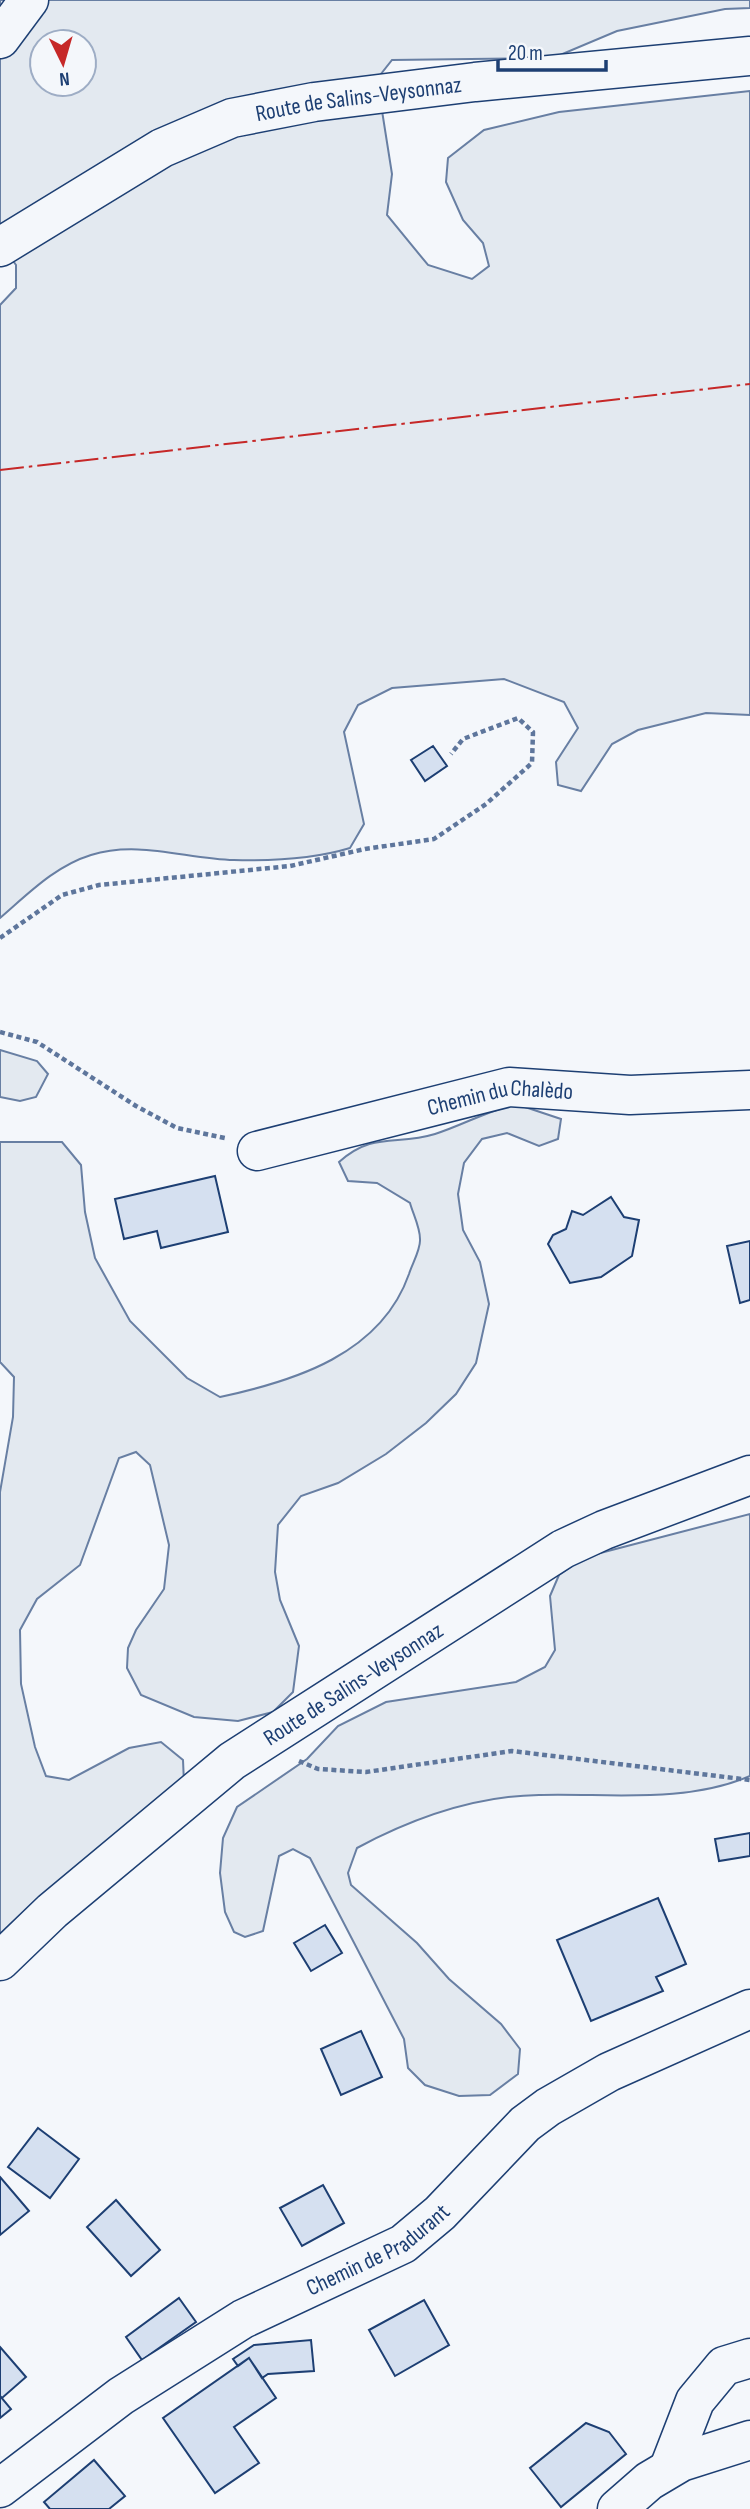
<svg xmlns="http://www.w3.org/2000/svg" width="750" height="2509" font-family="'Sofia Sans Condensed',sans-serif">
<rect width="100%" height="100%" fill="#f4f7fb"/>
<path fill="#e3e9f0" stroke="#687fa3" stroke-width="2" fill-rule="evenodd" d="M0,0H750V8L725,9L617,31L553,58L392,60L377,79L392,174L387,215L428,265L472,279L489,266L483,243L463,220L446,182L448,158L484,130L559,112L750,91V715L706,713L638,730L612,744L581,791L558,785L556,762L578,728L564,702L504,679L392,688L358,705L344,732L364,824L350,848C314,859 273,861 234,860C187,859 138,840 91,855C55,866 28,894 0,918V305L16,288V265L0,243ZM42,42H84V84H42Z
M0,1050L37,1061L48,1074L36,1097L20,1101L0,1097Z
M516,1104L561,1119L558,1139L539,1146L507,1133L482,1139L464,1163L458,1194L463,1230L480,1262L489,1304L476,1363L456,1394L426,1423L386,1454L338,1483L301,1496L278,1525L275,1572L280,1600L299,1646L293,1692L273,1712L238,1721L194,1717L141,1695L127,1668L128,1648L136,1630L164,1589L169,1545L150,1465L136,1452L119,1458L80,1565L37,1599L20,1630L21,1684L35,1747L46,1776L69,1780L129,1748L161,1742L183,1760L184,1783L0,1939V1492L13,1417L14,1377L0,1362V1142H62L81,1165L85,1212L95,1258L130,1321L187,1378L220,1397C295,1381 381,1354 409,1274C412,1264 421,1249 420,1239C420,1227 413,1214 410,1203L377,1183L348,1181L339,1162C374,1131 396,1146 435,1134C463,1125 487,1111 516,1104Z
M750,1514V1776C685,1804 608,1793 539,1795C475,1796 413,1818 357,1848L348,1873L351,1885L417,1943L449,1979L501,2024L520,2049L518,2074L490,2095L459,2096L425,2085L408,2068L404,2039L310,1858L293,1849L279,1856L263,1931L245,1937L234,1932L225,1912L220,1873L223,1838L237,1807L307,1759L338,1726L386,1702L516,1682L545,1667L555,1650L550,1596L559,1575L585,1557Z"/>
<path fill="#d5e0f0" stroke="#1d3f73" stroke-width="2" d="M433,746L447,766L425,781L411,760Z
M215,1176L228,1232L161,1248L157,1231L124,1239L115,1199Z
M611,1197L624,1217L639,1220L632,1256L601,1277L570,1283L548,1244L553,1235L566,1229L572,1211L583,1215Z
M750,1241V1300L740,1303L727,1246Z
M750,1833V1856L719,1861L715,1839Z
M658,1898L686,1964L656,1977L663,1991L591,2021L557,1940Z
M325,1925L342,1953L311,1971L294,1943Z
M361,2031L382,2077L341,2095L321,2049Z
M38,2128L79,2159L50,2198L8,2167Z
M0,2177L29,2211L0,2235Z
M323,2185L344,2223L302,2246L280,2208Z
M116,2200L160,2250L131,2276L87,2227Z
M179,2298L196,2322L142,2360L126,2337Z
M424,2300L449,2345L395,2376L369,2330Z
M311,2340L314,2371L268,2374L262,2378L249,2358L238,2366L233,2359L254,2345Z
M0,2347L26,2377L2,2398L0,2396Z
M249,2358L276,2398L234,2427L259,2463L215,2493L163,2418Z
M0,2396L11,2409L0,2418Z
M586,2423L609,2432L626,2454L561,2507L530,2468Z
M94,2460L125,2496L109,2509H50L44,2502Z"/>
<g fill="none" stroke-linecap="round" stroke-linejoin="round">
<g stroke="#1d3f73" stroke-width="41">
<g id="minor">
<path d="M0,39L29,0"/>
<path id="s1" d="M0,247L162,148L232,118L314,102L475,82L750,56"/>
<path id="s2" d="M257,1151L509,1087L630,1095L750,1090"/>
<path id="s3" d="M0,1961L52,1911L232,1761L563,1549L604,1530L750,1475"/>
<path d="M669,2468L695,2401L724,2366L750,2358"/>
<path id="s4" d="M0,2488L121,2396L243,2319L403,2244L440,2213L525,2124L548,2107L609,2072L750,2009"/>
<path d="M617,2509L649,2481L681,2462L750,2440"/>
</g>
</g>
<path stroke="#5e769c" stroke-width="4.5" stroke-dasharray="5 3.5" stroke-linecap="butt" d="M0,938L62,895L99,885L290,866L365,849L434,839L486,804L532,763L533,732L518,718L463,739L451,754
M0,1032L37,1042L136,1106L177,1128L225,1138
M299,1761L318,1769L366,1772L512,1751L750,1780"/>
<use href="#minor" stroke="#f4f7fb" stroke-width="38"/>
<path stroke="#c62828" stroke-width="2" stroke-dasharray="24 5 3.5 5" stroke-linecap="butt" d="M0,470L750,384"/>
</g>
<g text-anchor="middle" stroke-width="5" stroke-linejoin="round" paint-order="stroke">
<g font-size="23" fill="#1d3f73" stroke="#f4f7fb">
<text dy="8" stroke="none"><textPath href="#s1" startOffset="394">Route de Salins-Veysonnaz</textPath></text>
<text dy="8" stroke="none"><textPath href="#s2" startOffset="250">Chemin du Chalèdo</textPath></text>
<text dy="8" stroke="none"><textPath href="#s3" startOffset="450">Route de Salins-Veysonnaz</textPath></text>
<text dy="8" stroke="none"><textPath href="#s4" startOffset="448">Chemin de Pradurant</textPath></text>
</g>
</g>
<g transform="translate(63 63) rotate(175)"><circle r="33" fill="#f4f7fb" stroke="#9eadc5" stroke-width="2"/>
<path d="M0-5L12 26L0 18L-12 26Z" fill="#c62828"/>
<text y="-10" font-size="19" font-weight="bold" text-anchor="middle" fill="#1d3f73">N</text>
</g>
<path d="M498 60v10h108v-10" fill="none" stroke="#1d3f73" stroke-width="3.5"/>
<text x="508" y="60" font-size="21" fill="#1d3f73" stroke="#f4f7fb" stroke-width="5" paint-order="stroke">20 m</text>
</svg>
